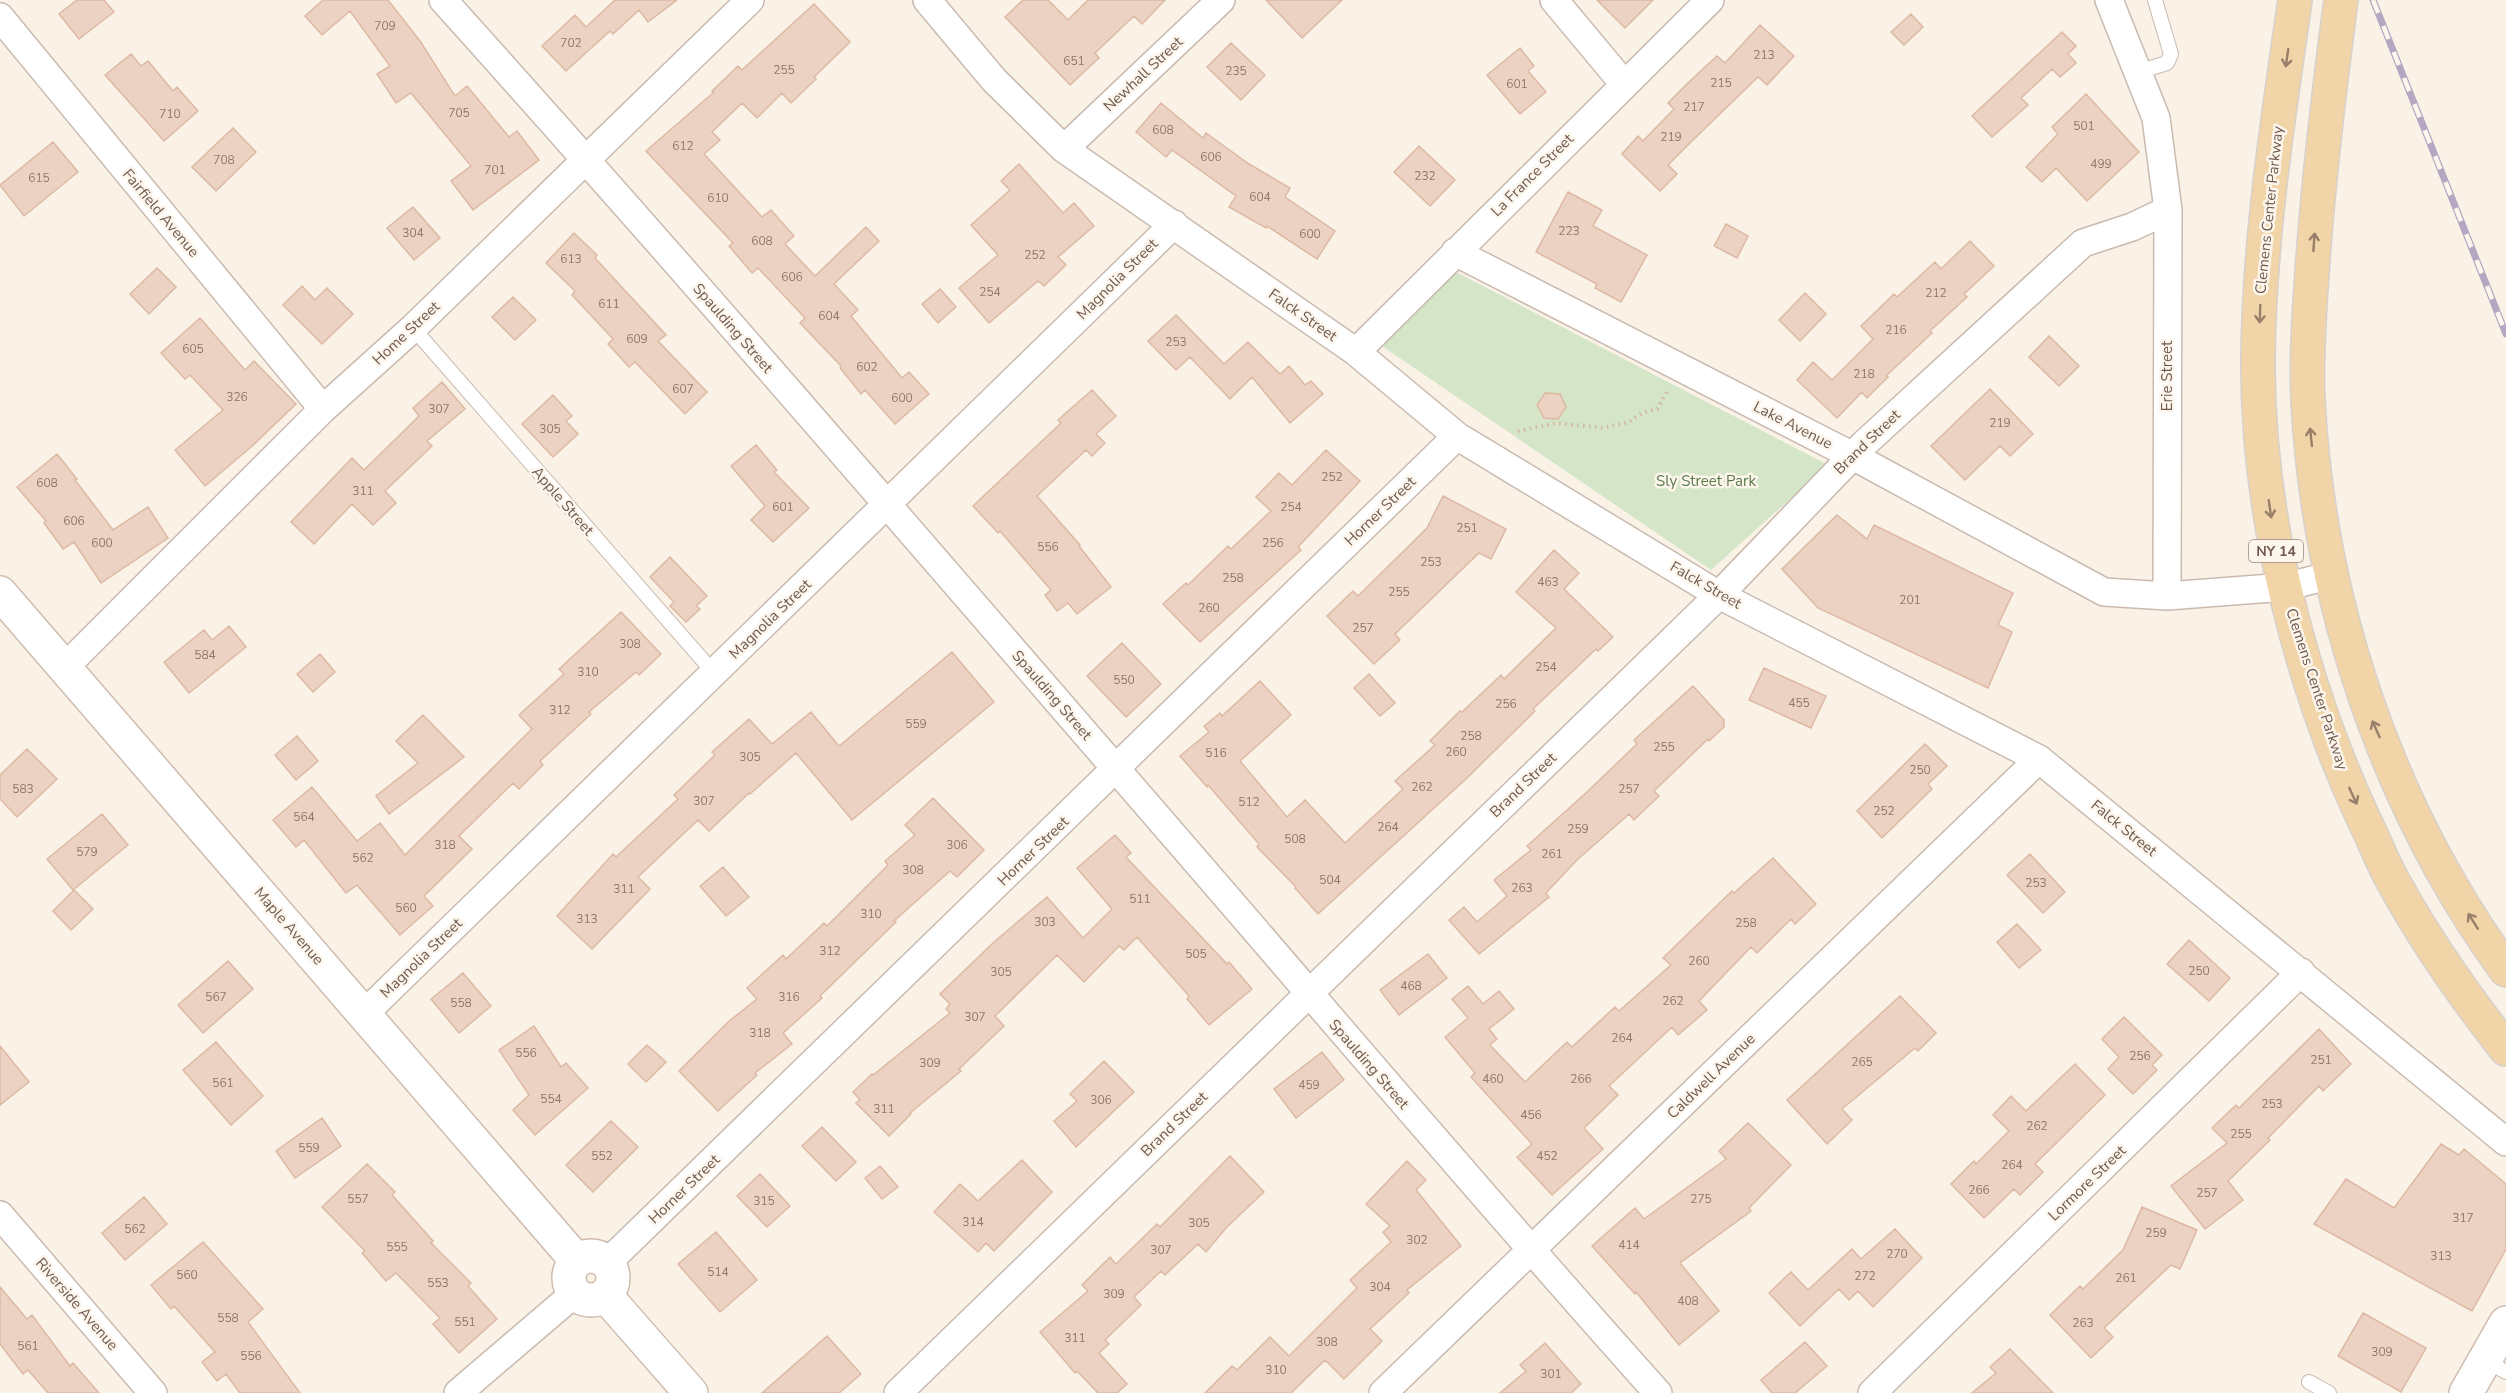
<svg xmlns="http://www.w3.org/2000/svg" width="2506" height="1393" font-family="'Nunito Sans',sans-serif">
<rect width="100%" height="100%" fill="#faf2e7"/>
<path fill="#d4e6c7" d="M1456,272l372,193 -117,105 -332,-226z"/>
<path fill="#ecd2c2" stroke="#ddb9a4" stroke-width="1.5" d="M77,0h27l10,12 -35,27 -20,-25z
M323,0h65l32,41 35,55 12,-10 42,51 8,-6 22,29 -66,50 -22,-29 20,-15 -60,-73 -15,10 -19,-29 13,-8 -40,-55 -28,24 -17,-19z
M615,0h62l-29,22 -9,-12 -26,24 -3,-3 -44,40 -24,-25 33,-31 11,12z
M1023,0h25l20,20 20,-20h77l-23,24 -8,-8 -39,37 4,5 -29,27 -65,-68z
M1266,0h76l-40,38z
M1597,0h56l-28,28z
M814,4l36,38 -36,35 2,2 -25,24 -9,-10 -25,25 -15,-15 -30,29 8,8 -16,14 58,63 9,-7 23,26 -9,8 30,32 51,-49 13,14 -45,43 24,26 -7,6 51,62 7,-6 20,22 -34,30 -30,-34 -4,4 -21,-26 1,-2 -41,-43 5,-5 -47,-50 -6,5 -23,-27 4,-3 -87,-92 68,-59 -2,-1 26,-25 4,4z
M1911,14l12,13 -19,18 -13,-13z
M1760,25l34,31 -27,29 -9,-8 -64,62 -26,26 9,9 -17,17 -38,-37 16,-18 5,5 31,-32 -6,-6 22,-22 27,-25 8,7z
M2062,32l14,14 -8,8 8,9 -16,14 -8,-8 -31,29 7,7 -36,32 -20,-21z
M1231,43l34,32 -24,25 -34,-33z
M1520,48l14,18 -6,5 18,21 -26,22 -33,-39z
M131,54l10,12 7,-5 25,30 4,-4 21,24 -34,30 -59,-66z
M2086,94l53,58 -52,49 -31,-33 -14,14 -16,-15 32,-33 -6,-7z
M1161,103l42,35 3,-5 43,31 41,24 -5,9 50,34 -18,28 -50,-33 -1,2 -37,-21 7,-11 -64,-46 -6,7 -30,-25z
M233,128l23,24 -40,39 -24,-24z
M53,142l25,30 -54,44 -24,-31z
M1419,146l36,34 -25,26 -36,-34z
M1019,164l44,49 11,-10 20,23 -36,31 8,8 -22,21 -6,-5 -49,42 -30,-35 39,-33 -27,-30 39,-35 -9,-9z
M1568,192l34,18 -9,16 54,29 -26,47 -26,-14 2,-4 -61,-32z
M413,207l27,31 -26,22 -27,-32z
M1726,224l22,12 -11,22 -23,-12z
M574,233l23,22 -2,3 71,77 -8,6 49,51 -22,22 -50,-52 -6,5 -21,-23 5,-5 -41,-44 3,-4 -29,-28z
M1970,241l24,25 -30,28 3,3 -37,34 2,2 -46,43 2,1 -21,21 -5,-6 -25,26 -40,-38 16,-18 19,18 41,-41 -12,-13 33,-32 3,3 38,-35 6,7z
M157,268l19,19 -27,27 -19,-20z
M302,286l13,14 12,-12 26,26 -31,30 -39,-39z
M940,289l16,18 -18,16 -16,-19z
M1805,293l21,21 -26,27 -21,-21z
M513,297l23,23 -21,20 -23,-23z
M1176,315l48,49 24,-22 32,32 9,-8 16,19 6,-4 12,13 -33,29 -38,-46 -22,22 -40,-42 -14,13 -28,-29z
M200,318l45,52 9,-9 42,43 -45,43 -46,39 -30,-36 48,-40 -33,-35 -5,4 -24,-26z
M2049,336l30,30 -20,20 -30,-29z
M442,382l23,27 -38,32 5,5 -47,45 11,12 -23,22 -21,-21 -38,40 -23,-22 61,-64 12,12 55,-54 -6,-8z
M1990,389l43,45 -23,22 -10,-10 -35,34 -34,-34z
M1092,390l24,26 -20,18 9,9 -13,13 -6,-6 -49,46 43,49 -1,1 32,41 -34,27 -9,-11 -11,8 -12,-16 6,-5 -51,-59 -2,2 -25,-27 88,-83 -3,-3z
M1545,393l15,1 6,13 -8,12 -14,-1 -7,-13z
M553,395l19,21 -6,5 12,13 -25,23 -31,-33z
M756,445l21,25 -3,2 35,36 -36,34 -22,-22 14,-14 -34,-40z
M1326,450l34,31 -62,66 3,3 -101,92 -37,-38 23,-21 2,2 40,-39 3,3 40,-38 -15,-14 23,-24 13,12z
M57,454l20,25 -2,1 38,50 35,-23 20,31 -67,45 -27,-41 -11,7 -19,-26 2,-2 -29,-34z
M1443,496l63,33 -15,30 -12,-6 -84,81 5,6 -26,24 -47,-48 26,-25 5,5 69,-68z
M1837,515l30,24 7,-14 139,68 -15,32 14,7 -24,56 -170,-80 -36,-39z
M1554,550l25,23 -15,16 49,48 -15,14 -2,-2 -63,60 2,2 -68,67 -149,136 -23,-26 1,-1 -39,-40 2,-3 -51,-59 -1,2 -27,-31 29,-24 -5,-6 16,-13 2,3 38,-35 31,34 -51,46 47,56 18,-17 40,43 58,-54 -8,-8 40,-36 -5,-4 30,-30 2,1 39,-37 3,4 52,-51 -40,-36z
M670,557l37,39 -11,10 4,3 -14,13 -16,-16 4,-4 -24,-25z
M621,612l40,42 -22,21 -3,-3 -47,40 2,2 -51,47 3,4 -24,24 -6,-6 -54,53 13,13 -48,47 9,10 -33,29 -43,-50 -11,8 -42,-53 -8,7 -23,-27 39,-33 45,54 23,-18 25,32 127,-126 -13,-14 45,-41 -5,-5z
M229,626l17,21 -57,46 -25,-31 40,-32 8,10z
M1122,643l39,41 -35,33 -39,-41z
M952,652l42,50 -142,118 -56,-67 -46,41 -1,-1 -40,38 -11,-11 -60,57 12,12 -58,60 -35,-33 56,-62 3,3 62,-58 -4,-4 41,-40 -3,-3 37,-33 23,25 39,-32 28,34z
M320,654l15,18 -22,20 -16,-18z
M1764,668l62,28 -15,32 -62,-28z
M1369,674l26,29 -15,13 -26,-28z
M1693,686l31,34v7l-15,14 -1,-2 -54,52 5,5 -25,24 -5,-6 -52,46 -31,33 3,4 -70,57 -30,-34 15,-13 13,15 30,-26 -13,-16 37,-30 -4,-4 60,-54 50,-48 -3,-4z
M423,715l41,42 -75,57 -13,-18 42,-33 -22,-22z
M297,736l21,25 -22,19 -21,-25z
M1925,744l22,22 -19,18 4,5 -50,49 -25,-27z
M27,749l30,30 -40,38 -17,-18v-24z
M933,798l51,52 -27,27 -7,-6 -56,50 2,1 -76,74 2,2 -39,35 9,11 -37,29 2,2 -39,36 -39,-40 49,-49 29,-23 -10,-11 36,-33 3,4 38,-36 3,3 61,-61 -3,-4 30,-26 -10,-10z
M102,814l26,31 -55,45 -26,-31z
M1115,835l16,18 -5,4 101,107 2,-2 23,27 -43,36 -22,-26 2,-3 -52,-59 -13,13 -5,-4 -35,36 -27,-27 -62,61 9,10 -45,43 2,2 -51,42 1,1 -22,22 -33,-33 4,-3 -7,-8 19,-18 1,1 77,-62 -4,-4 4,-5 -10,-10 54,-52 53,-45 36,41 29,-29 -35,-41z
M2030,854l35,38 -22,21 -36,-38z
M1773,858l43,46 -21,20 -4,-5 -34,34 -6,-6 -52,54 8,9 -29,25 -6,-8 -63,59 9,9 -34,33 19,21 -51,46 -35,-38 15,-13 -61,-67 4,-4 -30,-36 23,-19 -16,-19 16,-13 15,18 16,-13 15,18 -25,20 8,10 -7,6 35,37 42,-40 5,5 43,-40 4,4 52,-46 -8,-7 69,-67 2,2z
M723,867l26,30 -23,19 -26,-30z
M74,890l19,19 -22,21 -18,-19z
M2017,924l24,26 -22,18 -22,-26z
M2189,940l41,38 -21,23 -42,-37z
M1428,954l19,24 -48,37 -19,-25z
M228,961l25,28 -50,44 -25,-28z
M463,973l28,33 -32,27 -28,-34z
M1900,996l36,37 -18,18 -3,-3 -73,61 10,11 -25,24 -40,-44z
M2124,1017l38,38 -10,10 5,5 -24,24 -25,-25 11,-12 -17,-18z
M534,1026l27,41 5,-4 22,25 -53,47 -22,-25 16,-15 -30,-45z
M2319,1029l32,35 -28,27 -4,-5 -51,52 2,2 -42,41 15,19 -38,29 -34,-43 56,-43 -15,-15 24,-23 3,3z
M216,1042l47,54 -32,29 -48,-55z
M647,1045l19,17 -20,20 -18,-18z
M0,1046l29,36 -29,23z
M1322,1052l22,28 -48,38 -22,-29z
M1104,1061l30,31 -58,55 -22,-26 23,-20 -7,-7z
M2075,1064l30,31 -70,69 8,8 -23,23 -6,-6 -30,29 -33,-34 23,-23 2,3 33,-33 -16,-16 18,-19 15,15z
M322,1118l19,28 -46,32 -19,-27z
M611,1121l27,26 -45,45 -27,-27z
M1748,1123l43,42 -42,43 2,3 -71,52 39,48 -40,34 -43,-53 -1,2 -43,-48 43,-38 9,11 82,-60 -7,-8z
M822,1127l34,35 -20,19 -34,-35z
M2441,1144l18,11 5,-6 42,35v65l-34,62 -158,-87 32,-45 48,29z
M1230,1156l34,36 -37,35 -21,25 -8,-8 -33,31 -4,-4 -27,26 7,8 -36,35 4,4 -10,9 28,31 -10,9h-19l-21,-22 -2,2 -35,-41 48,-41 -6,-6 28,-28 6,7 41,-40 3,3z
M1022,1160l30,32 -58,59 -8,-8 -8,9 -44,-40 26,-28 18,17z
M1407,1161l19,19 -10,10 45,56 -54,44 2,3 -39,36 12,12 -38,38 -19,-19 -34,33h-86l27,-27 5,4 33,-33 19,19 68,-68 -7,-8 41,-38 -8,-10 7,-6 -24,-22z
M367,1164l28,28 -3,3 41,46 -2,2 40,40 -3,3 29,33 -38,34 -26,-29 7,-6 -44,-45 -10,8 -24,-28 3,-2 -43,-44z
M880,1166l18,21 -16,12 -17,-21z
M760,1174l30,32 -23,21 -30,-31z
M144,1197l23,27 -42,36 -23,-27z
M2142,1207l55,23 -17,39 -9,-4 -67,63 9,9 -22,21 -41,-43 30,-29 3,3 40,-39z
M1895,1229l27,29 -49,49 -15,-16 -9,9 -10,-11 -39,37 -31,-33 22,-21 17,18 44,-41 9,10z
M716,1232l41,48 -37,32 -42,-48z
M203,1242l60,67 -15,13 52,71h-60l-14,-19 -9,7 -15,-19 13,-10 -41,-46 -3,3 -20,-24z
M0,1287l27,32 5,-4 38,51 3,-3 26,30h-51l-20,-23 -5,4 -23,-30z
M2363,1313l63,35 -25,44 -63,-36z
M827,1336l34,38 -22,19h-77z
M1805,1342l22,24 -32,27h-23l-11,-13z
M1545,1343l36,41 -10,9h-71l26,-22 -6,-6z
M2010,1349l43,44h-81l24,-20 -6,-6z"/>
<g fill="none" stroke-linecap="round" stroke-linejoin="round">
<defs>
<path id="lane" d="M2138,72l29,-9 4,-9 -16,-54
M413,328l301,345
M2485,1360l21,12
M2309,1382l20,11"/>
<path id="street" d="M443,0c228,253 450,511 673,769 181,208 358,419 542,624
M927,0l67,80 70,69 292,203 101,84 262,159 320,164 467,383
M1554,0l70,84
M2109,0l47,118 12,92 -1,386 118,-9 47,-12
M0,17l323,392
M1064,149l157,-149
M1455,252l396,203 253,137 63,4
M1356,352l354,-352
M64,668l259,-259 90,-81 337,-328
M365,1013l809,-789
M0,1215l153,178
M607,1263l850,-827
M458,1393l117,-100
M898,1393l821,-798 145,-151 219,-201 49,-16 36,-17
M1383,1393l656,-634
M1872,1393l429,-421"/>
<path id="secondary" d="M0,593l577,668
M569 1278a22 22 0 1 1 44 0a22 22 0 1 1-44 0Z
M605,1295l86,98
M2466,1393l40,-70"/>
<path id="primary" d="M2295,0c-17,120 -36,238 -37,360 -1,154 42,323 107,462 10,20 18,42 29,61 32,58 71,114 112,166
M2341,0c-12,91 -23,182 -29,273 -3,42 -6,86 -4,128 11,202 78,404 198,569"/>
</defs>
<use href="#lane" stroke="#cabaaf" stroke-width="16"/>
<use href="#street" stroke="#cabaaf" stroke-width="30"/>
<use href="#secondary" stroke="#cfbcaf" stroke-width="36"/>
<use href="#primary" stroke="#d7d1ce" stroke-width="36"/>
<path stroke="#d1b5a5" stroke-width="4" stroke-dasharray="1.5 4.5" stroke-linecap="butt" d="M1518,431l39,-8 47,5 25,-6 13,-9 15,-4 11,-19"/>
<use href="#lane" stroke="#fff" stroke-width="14"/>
<use href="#street" stroke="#fff" stroke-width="27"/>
<use href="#secondary" stroke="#fff" stroke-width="33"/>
<use href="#primary" stroke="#f1d4a7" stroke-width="33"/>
<defs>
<path id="rail" d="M2373,0l133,334"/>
</defs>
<use href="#rail" stroke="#b5a7c2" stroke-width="7"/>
<use href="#rail" stroke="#fdf6ed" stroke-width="4.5" stroke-dasharray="14" stroke-linecap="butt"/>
</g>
<defs><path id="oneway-shaft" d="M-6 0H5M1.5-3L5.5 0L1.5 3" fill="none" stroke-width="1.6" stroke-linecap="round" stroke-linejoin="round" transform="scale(1.5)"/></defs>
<g stroke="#977f69">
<use href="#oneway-shaft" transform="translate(2287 58) rotate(98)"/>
<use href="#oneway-shaft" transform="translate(2314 242) rotate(-86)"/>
<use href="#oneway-shaft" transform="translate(2260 314) rotate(92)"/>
<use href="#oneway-shaft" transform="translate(2311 437) rotate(-96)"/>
<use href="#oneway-shaft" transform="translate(2270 509) rotate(82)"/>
<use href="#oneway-shaft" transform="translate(2376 729) rotate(-114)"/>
<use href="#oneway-shaft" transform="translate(2353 796) rotate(65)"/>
<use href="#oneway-shaft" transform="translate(2473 921) rotate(-122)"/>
</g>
<g text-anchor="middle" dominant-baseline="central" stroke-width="5" stroke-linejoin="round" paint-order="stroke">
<g font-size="12" fill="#8f786c">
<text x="385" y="26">709</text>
<text x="571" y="43">702</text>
<text x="1764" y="55">213</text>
<text x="1074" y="61">651</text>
<text x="784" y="70">255</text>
<text x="1236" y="71">235</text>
<text x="1721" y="83">215</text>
<text x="1517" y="84">601</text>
<text x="1694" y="107">217</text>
<text x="459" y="113">705</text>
<text x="170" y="114">710</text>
<text x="2084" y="126">501</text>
<text x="1163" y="130">608</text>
<text x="1671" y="137">219</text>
<text x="683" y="146">612</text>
<text x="1211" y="157">606</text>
<text x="224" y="160">708</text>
<text x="2101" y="164">499</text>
<text x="495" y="170">701</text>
<text x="1425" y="176">232</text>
<text x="39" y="178">615</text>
<text x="1260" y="197">604</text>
<text x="718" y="198">610</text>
<text x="1569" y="231">223</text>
<text x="413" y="233">304</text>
<text x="1310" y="234">600</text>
<text x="762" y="241">608</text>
<text x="1035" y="255">252</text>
<text x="571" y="259">613</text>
<text x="792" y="277">606</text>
<text x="990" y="292">254</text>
<text x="1936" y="293">212</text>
<text x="609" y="304">611</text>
<text x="829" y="316">604</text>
<text x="1896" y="330">216</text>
<text x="637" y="339">609</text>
<text x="1176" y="342">253</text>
<text x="193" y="349">605</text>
<text x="867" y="367">602</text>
<text x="1864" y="374">218</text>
<text x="683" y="389">607</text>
<text x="237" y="397">326</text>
<text x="902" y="398">600</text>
<text x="439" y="409">307</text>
<text x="2000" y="423">219</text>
<text x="550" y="429">305</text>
<text x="1332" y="477">252</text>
<text x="47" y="483">608</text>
<text x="363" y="491">311</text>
<text x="783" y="507">601</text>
<text x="1291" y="507">254</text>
<text x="74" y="521">606</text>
<text x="1467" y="528">251</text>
<text x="102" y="543">600</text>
<text x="1273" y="543">256</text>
<text x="1048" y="547">556</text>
<text x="1431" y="562">253</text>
<text x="1233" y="578">258</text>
<text x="1548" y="582">463</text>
<text x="1399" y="592">255</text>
<text x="1910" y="600">201</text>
<text x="1209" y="608">260</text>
<text x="1363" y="628">257</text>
<text x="630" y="644">308</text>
<text x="205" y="655">584</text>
<text x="1546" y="667">254</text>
<text x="588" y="672">310</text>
<text x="1124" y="680">550</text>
<text x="1799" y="703">455</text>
<text x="1506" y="704">256</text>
<text x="560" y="710">312</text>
<text x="916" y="724">559</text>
<text x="1471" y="736">258</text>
<text x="1664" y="747">255</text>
<text x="1456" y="752">260</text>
<text x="1216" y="753">516</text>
<text x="750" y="757">305</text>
<text x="1920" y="770">250</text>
<text x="1422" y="787">262</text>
<text x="23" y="789">583</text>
<text x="1629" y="789">257</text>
<text x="704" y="801">307</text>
<text x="1249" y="802">512</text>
<text x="1884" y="811">252</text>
<text x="304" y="817">564</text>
<text x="1388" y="827">264</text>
<text x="1578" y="829">259</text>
<text x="1295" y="839">508</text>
<text x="445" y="845">318</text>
<text x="957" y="845">306</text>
<text x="87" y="852">579</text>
<text x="1552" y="854">261</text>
<text x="363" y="858">562</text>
<text x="913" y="870">308</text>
<text x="1330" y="880">504</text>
<text x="2036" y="883">253</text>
<text x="1522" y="888">263</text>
<text x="624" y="889">311</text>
<text x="1140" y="899">511</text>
<text x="406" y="908">560</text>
<text x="871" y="914">310</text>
<text x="587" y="919">313</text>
<text x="1045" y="922">303</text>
<text x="1746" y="923">258</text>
<text x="830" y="951">312</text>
<text x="1196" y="954">505</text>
<text x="1699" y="961">260</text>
<text x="2199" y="971">250</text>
<text x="1001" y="972">305</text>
<text x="1411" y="986">468</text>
<text x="216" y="997">567</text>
<text x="789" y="997">316</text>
<text x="1673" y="1001">262</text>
<text x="461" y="1003">558</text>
<text x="975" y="1017">307</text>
<text x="760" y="1033">318</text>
<text x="1622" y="1038">264</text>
<text x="526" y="1053">556</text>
<text x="2140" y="1056">256</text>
<text x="2321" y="1060">251</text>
<text x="1862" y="1062">265</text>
<text x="930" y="1063">309</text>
<text x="1493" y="1079">460</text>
<text x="1581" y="1079">266</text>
<text x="223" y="1083">561</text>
<text x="1309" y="1085">459</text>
<text x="551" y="1099">554</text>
<text x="1101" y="1100">306</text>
<text x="2272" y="1104">253</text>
<text x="884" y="1109">311</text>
<text x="1531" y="1115">456</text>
<text x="2037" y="1126">262</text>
<text x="2241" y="1134">255</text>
<text x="309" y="1148">559</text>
<text x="602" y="1156">552</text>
<text x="1547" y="1156">452</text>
<text x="2012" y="1165">264</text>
<text x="1979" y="1190">266</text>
<text x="2207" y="1193">257</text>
<text x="358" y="1199">557</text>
<text x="1701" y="1199">275</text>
<text x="764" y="1201">315</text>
<text x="2463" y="1218">317</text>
<text x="973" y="1222">314</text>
<text x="1199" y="1223">305</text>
<text x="135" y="1229">562</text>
<text x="2156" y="1233">259</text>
<text x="1417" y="1240">302</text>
<text x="1629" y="1245">414</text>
<text x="397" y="1247">555</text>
<text x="1161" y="1250">307</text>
<text x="1897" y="1254">270</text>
<text x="2441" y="1256">313</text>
<text x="718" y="1272">514</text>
<text x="187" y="1275">560</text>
<text x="1865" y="1276">272</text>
<text x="2126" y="1278">261</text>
<text x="438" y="1283">553</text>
<text x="1380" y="1287">304</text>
<text x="1114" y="1294">309</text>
<text x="1688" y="1301">408</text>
<text x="228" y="1318">558</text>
<text x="465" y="1322">551</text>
<text x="2083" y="1323">263</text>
<text x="1075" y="1338">311</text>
<text x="1327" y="1342">308</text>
<text x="28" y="1346">561</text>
<text x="2382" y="1352">309</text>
<text x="251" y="1356">556</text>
<text x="1276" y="1370">310</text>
<text x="1551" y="1374">301</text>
</g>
<rect fill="#fdf6ed" stroke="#9a897e" stroke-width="1.5" x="2249" y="540" width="54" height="22" rx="4.5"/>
<g font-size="14" font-weight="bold" fill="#705a4f">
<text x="2276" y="551">NY 14</text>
</g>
<g font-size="15" fill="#705a4f" stroke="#fdf6ed">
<text transform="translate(1143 74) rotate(-43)">Newhall Street</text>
<text transform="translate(1532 175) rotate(-45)">La France Street</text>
<text transform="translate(2269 210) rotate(-84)">Clemens Center Parkway</text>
<text transform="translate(161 213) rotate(50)">Fairfield Avenue</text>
<text transform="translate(1117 279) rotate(-45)">Magnolia Street</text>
<text transform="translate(1303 315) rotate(35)">Falck Street</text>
<text transform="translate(733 328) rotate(49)">Spaulding Street</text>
<text transform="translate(406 333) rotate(-43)">Home Street</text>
<text transform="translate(2167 376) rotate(-90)">Erie Street</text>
<text transform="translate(1793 425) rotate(27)">Lake Avenue</text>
<text transform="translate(1867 442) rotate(-44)">Brand Street</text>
<text transform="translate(563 501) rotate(49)">Apple Street</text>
<text transform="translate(1380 511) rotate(-44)">Horner Street</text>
<text transform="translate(1706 585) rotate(30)">Falck Street</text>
<text transform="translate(770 619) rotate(-44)">Magnolia Street</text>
<text transform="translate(2317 689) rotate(72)">Clemens Center Parkway</text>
<text transform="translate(1052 695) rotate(49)">Spaulding Street</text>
<text transform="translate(1523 785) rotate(-44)">Brand Street</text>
<text transform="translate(2124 828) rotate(39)">Falck Street</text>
<text transform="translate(1033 851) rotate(-44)">Horner Street</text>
<text transform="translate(289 926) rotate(49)">Maple Avenue</text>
<text transform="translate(421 958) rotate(-44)">Magnolia Street</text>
<text transform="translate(1369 1064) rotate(49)">Spaulding Street</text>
<text transform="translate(1711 1076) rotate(-44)">Caldwell Avenue</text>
<text transform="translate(1174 1124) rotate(-44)">Brand Street</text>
<text transform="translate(2087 1183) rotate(-44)">Lormore Street</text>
<text transform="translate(684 1189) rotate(-44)">Horner Street</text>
<text transform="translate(77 1304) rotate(49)">Riverside Avenue</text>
</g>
<g font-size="15" fill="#5a7a4b" stroke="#fdf6ed">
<text x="1706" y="481">Sly Street Park</text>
</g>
</g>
</svg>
